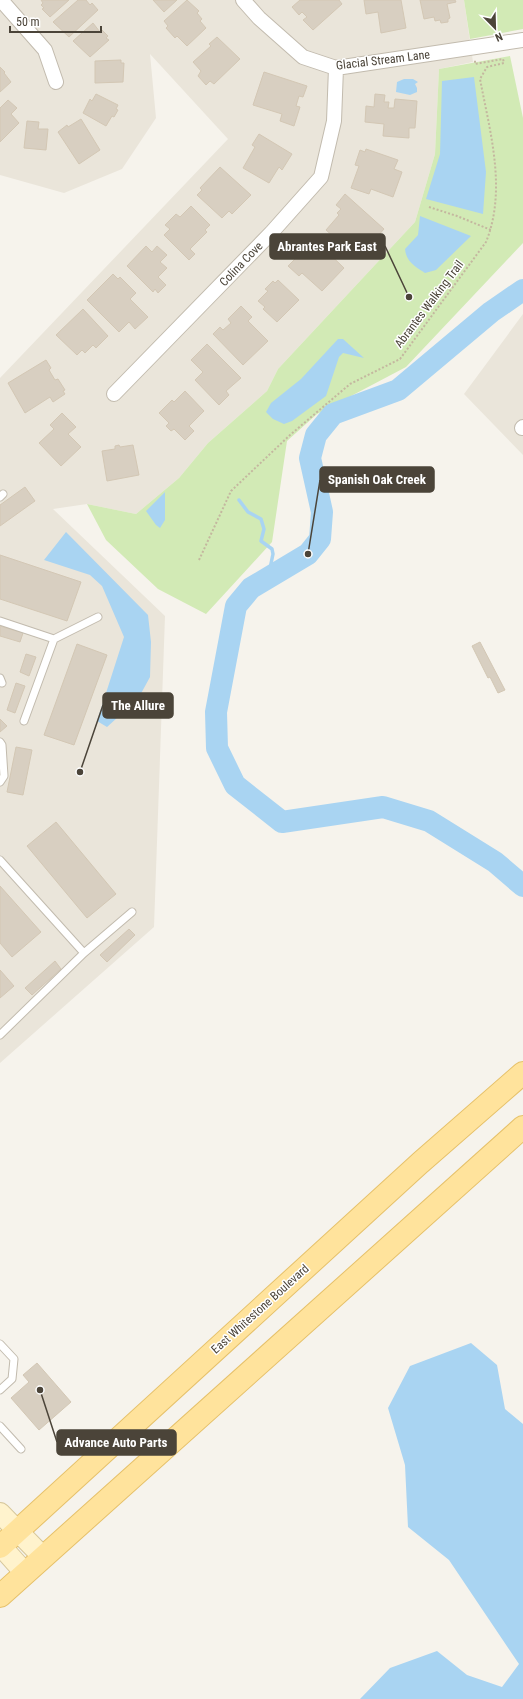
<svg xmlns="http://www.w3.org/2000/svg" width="523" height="1699" font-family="'Roboto Condensed',sans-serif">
<rect width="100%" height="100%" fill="#f6f3ec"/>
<path fill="#eae5da" d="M0,0h464l9,62 -34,7 -4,85 -20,68 -137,147 -11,22 -59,52 -29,35 -43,36 -49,-10 -34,5 112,107 -11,311 -154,136v-685l228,-239 -78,-85 6,64 -34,51 -58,24 -64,-18z
M523,314v141l-59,-61z"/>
<path fill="#d2eab5" d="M464,0h59v29l-53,10z
M510,56l13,62v125l-117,124 -89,47 -30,27 -15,101 -66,72 -48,-25 -52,-49 -19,-36 49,10 43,-36 29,-35 59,-52 11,-22 137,-147 20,-68 4,-85z"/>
<path fill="#a9d4f2" d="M474,77l12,95 -3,42 -57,-15 14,-45 2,-73z
M404,79h9l5,3 -3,2 2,4v4l-7,3 -14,-3 1,-10z
M420,216l51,20 -35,34 -11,3c-9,-6 -19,-11 -20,-24l13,-14z
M338,339h5l21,19 -21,-5 -4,4 -13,39 -34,25 -8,3 -11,-5 -7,-7 5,-9 30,-24z
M165,492v28l-5,8 -4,-3 -10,-14z
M66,532l82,83 3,27 -1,35 -12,22 -31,28 -10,-6 27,-84 -22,-51 -12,-11 -46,-15z
M471,1343l26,22 8,44 18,15v275h-163l30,-31 47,-17 30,24 35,12 17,-23 -70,-104 -41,-33 -3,-62 -17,-57 22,-42z"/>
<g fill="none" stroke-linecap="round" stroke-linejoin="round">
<path stroke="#a9d4f2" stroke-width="3.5" d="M239,500l9,12 13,7 3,10 -3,12 11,8 1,5 -5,24"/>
<path stroke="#a9d4f2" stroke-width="22" d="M523,290l-32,22 -93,78 -65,24 -17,21 -6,23 12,54 -2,27 -12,15 -57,34 -15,18 -20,106 1,36 18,37 47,37 101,-15 46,14 66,41 28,24"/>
</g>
<path fill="#d8cfc1" stroke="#d3c7b4" d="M41,0h28l-19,17 -8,-8 2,-1 -3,-3 2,-2z
M78,0h8l4,5 2,-2 6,7 -29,27 -16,-15z
M153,0h24l-13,12z
M187,0l12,11 -2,2 5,6 -2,2 6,7 -19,18 -10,-10 -2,2 -9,-10 2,-2 -4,-5z
M300,0h39l3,4 -29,26 -10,-10 4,-3 -5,-5 -3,3 -7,-8z
M364,0h37l5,28 -25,5 -3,-21 -12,2z
M420,0h35l1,2 -9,2 3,14 -2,1v3l-7,1 -1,-3 -5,1 -1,-4 -10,2z
M93,23l7,9 2,-2 6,6 -2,2 3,2 -19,17 -17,-16z
M217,37l23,22 -26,25 -4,-3 -4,4 -8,-9 3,-5 -8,-9 18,-16 -2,-2z
M121,60v3h3l-1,19 -28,1v-22z
M0,67l5,5 -1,1 7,9 -11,10z
M264,72l43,14 -4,11 -4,-1 -3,10 4,1 -6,19 -14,-5 2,-7 -29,-9z
M96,94l22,11 -2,4 2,1 -4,7 -2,-1 -6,10 -23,-13 7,-14 2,2z
M375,94l10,1 -1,7h5l-1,6h6l1,-9 22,2 -2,27h-6v10l-26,-2 1,-12 -19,-2 1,-16 8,1z
M8,100l9,8 -6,6 8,9 -19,19v-34z
M81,119l19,31 -21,14 -21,-32 9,-7 1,2z
M27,121l12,1 -1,7h10l-2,21 -22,-2z
M259,134l33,20 -10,16 -3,-3 -10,16 -26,-15 12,-21 -3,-2z
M366,149l32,11 -4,9 8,3 -9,25 -22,-8 -2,5 -18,-6 8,-22 -4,-1 5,-15 5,2z
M220,167l31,28 -19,19 -3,-3 -7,7 -25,-23 5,-5 -2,-2z
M345,194l39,35 -22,25 -22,-19 -4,4 -10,-9 13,-15 -2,-2 4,-4 -5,-4z
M191,206l19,19 -5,5 2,2 -17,17 5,5 -6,6 -25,-25 6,-6 -5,-4 11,-11 4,3z
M313,238l31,30 -22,23 -20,-18 -3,3 -11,-10 14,-14 -3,-3 5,-6 4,1z
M146,246l6,6 5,-6 10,9 -7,7 7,6 -9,9 8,8 -8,8 -3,-4 -2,3 -26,-26z
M113,274l5,5 2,-2 16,16 -6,6 18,18 -13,12 -6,-7 -10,10 -32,-32z
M278,280l21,20 -22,22 -14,-13 2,-2 -7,-6 10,-10 -3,-2 8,-8 2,2z
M241,306l11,11 -4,4 20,20 -25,24 -30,-31 7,-7 3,3 8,-7 -3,-4z
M83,309l25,27 -12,12 -3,-3 -8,8 -3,-3 -5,5 -21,-20z
M207,344l34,34 -15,13 3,4 -10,10 -24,-25 8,-8 -12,-12z
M46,360l5,8 -2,2 6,10 3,-1 7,11 -2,1 2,3 -12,8 -3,-5 -25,16 -17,-30z
M185,391l19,20 -15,15 5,5 -9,9 -11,-11 -3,2 -5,-5 3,-3 -10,-10 13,-13 2,2z
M62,413l14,14 -8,7 13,13 -20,19 -22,-23 15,-14 -4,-4z
M119,445l1,2 13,-2 6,30 -32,6 -5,-30 13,-2v-3z
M25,487l10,14 -35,25v-21z
M0,555l81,27 -14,39 -67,-22z
M0,626l23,7 -3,9 -20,-6z
M480,642l25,48 -7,3 -8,-16 -2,1 -16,-32z
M77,644l30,11 -33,90 -30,-10z
M26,654l10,3 -7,19 -9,-4z
M16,683l9,3 -10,27 -8,-3z
M0,719l7,7 -7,6z
M16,747l16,3 -9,45 -16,-3z
M56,822l60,72 -29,24 -60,-72z
M0,886l41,46 -29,25 -12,-14z
M129,929l6,6 -28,27 -7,-7z
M55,961l6,8 -29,26 -7,-7z
M0,970l14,16 -14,12z
M37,1363l34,39 -32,28 -28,-32 18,-16 -6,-7z"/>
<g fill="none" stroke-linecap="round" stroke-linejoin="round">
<defs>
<path id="lane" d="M0,497l3,-3
M0,621l54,18 -30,82
M54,639l44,-22
M0,678l2,5
M0,742l2,3 2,31 -4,6
M0,860l84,93
M0,1035l84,-82 48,-41
M0,1344l14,15 -2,20 -12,11
M0,1426l21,23"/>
<path id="street" d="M1,0l44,50 11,32
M243,0l16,18 44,39 33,11 187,-28
M114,394l158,-162 49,-55 13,-56 2,-53
M522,428l1,-1"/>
<path id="secondary" d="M0,1513l43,44
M0,1545l25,28"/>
<path id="primary" d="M0,1547l420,-384 103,-90
M0,1596l523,-469"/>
</defs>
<use href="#lane" stroke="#c2bbae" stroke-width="9"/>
<use href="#street" stroke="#c2bbae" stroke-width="16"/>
<use href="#secondary" stroke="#d6c79b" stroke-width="22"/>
<use href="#primary" stroke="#e6c16a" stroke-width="24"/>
<path stroke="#c4b79f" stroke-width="2" stroke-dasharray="2 2" stroke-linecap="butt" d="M429,207l28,9 34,14
M199,560l32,-69 59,-56 60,-51 50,-25 86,-117c21,-52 4,-110 -6,-163l7,-12 17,-4 -1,-4 -28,5v-4"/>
<use href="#lane" stroke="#fff" stroke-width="7"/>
<use href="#street" stroke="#fff" stroke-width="14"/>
<use href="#secondary" stroke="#fff3cd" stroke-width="20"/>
<use href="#primary" stroke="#ffe39c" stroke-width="22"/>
</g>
<g text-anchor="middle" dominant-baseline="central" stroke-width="3" stroke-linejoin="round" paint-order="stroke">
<g font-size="12" fill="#4b4439" stroke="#fff">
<text transform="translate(383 60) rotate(-7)">Glacial Stream Lane</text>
<text transform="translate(241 264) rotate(-46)">Colina Cove</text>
<text transform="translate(429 304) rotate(-53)">Abrantes Walking Trail</text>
<text transform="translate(260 1309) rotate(-42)">East Whitestone Boulevard</text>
</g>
</g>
<path fill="none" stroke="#4b4439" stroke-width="1.5" d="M409 297L385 246M308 554L320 480M80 772L103 705M40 1390L57 1442"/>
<g fill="#4b4439" stroke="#fff" stroke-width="1.5">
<circle cx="409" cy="297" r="4"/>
<circle cx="308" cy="554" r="4"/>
<circle cx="80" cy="772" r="4"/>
<circle cx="40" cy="1390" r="4"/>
</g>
<g fill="#4b4439" stroke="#4b4439" stroke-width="1.5">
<rect x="270" y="234" width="115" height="25" rx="4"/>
<rect x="320" y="467" width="114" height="25" rx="4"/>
<rect x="103" y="693" width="70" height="25" rx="4"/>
<rect x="57" y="1430" width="119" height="25" rx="4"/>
</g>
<g font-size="13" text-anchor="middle" font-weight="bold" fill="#fff">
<text x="327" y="251">Abrantes Park East</text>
<text x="377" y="484">Spanish Oak Creek</text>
<text x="138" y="710">The Allure</text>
<text x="116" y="1447">Advance Auto Parts</text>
</g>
<g transform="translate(495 28) rotate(157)" stroke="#ffffff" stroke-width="3" paint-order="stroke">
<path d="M0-3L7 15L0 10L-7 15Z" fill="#4b4439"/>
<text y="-6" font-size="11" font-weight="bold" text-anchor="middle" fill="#4b4439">N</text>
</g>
<path d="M10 26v6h91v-6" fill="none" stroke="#4b4439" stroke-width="2"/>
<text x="16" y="26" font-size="12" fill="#4b4439" stroke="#ffffff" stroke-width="3" paint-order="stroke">50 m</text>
</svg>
